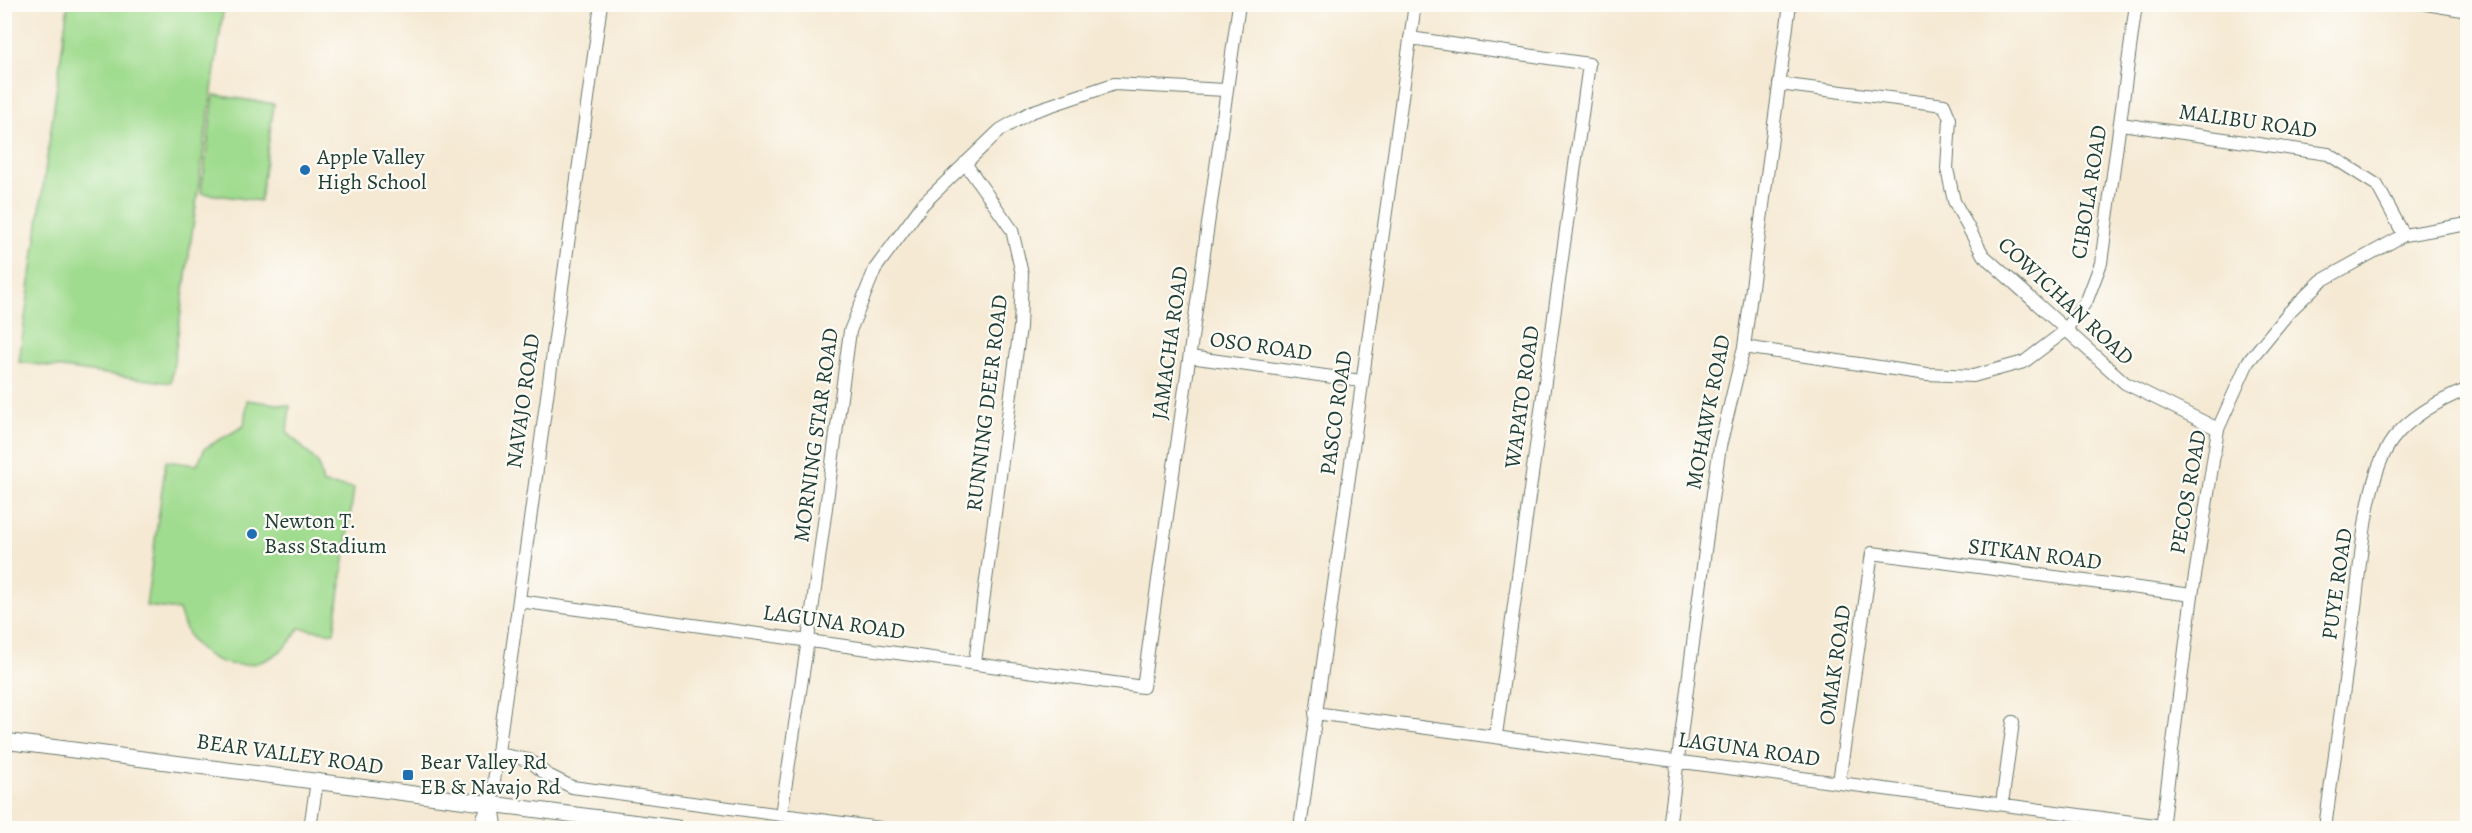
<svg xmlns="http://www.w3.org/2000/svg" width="2472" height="833" font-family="Alegreya,serif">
<rect width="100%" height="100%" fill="#fdfcf7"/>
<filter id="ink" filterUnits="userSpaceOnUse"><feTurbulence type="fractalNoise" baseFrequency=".0167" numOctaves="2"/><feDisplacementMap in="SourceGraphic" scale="12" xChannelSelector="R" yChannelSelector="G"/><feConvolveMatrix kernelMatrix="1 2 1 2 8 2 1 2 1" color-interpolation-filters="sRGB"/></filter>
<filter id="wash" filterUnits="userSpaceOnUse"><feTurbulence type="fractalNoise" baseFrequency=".008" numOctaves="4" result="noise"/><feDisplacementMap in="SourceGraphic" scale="24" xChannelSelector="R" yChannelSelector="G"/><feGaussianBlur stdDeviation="1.35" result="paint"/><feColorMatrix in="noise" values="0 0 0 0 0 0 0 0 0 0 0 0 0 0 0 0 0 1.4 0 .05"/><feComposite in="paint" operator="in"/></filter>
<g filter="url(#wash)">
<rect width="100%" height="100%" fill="#f5e9d3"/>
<path fill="#a0dc8f" stroke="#608c62" stroke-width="1.5" d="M68,5h156l-53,378 -152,-21z
M214,95l60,9 -14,97 -59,-8z
M247,400l43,6 -3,26 31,31 5,21 31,4 -20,145 -35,-5c-20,40 -73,51 -104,16 -9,-10 -12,-22 -16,-34l-33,-4 20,-145 31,4 8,-17 39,-22z"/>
</g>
<g filter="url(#ink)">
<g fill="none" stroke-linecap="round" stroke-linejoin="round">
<defs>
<path id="minor" d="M2426,4l42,7
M1410,38l179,26 -93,671
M1779,84l165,21 6,14 -3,50 7,32 29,54 142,128 93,46
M2121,124l207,30 49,31 27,50
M965,163l47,67 10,44 -2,53 -45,335
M1744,347l183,27 46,2 51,-14 41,-31 22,-31 14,-37 35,-259
M1190,357l171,24
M519,601l624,86 96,-683
M1315,713l862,115
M498,754l31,6 17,14 26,13 308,41
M1839,782l33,-229 320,42
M491,803l110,-799
M2002,804l11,-82
M781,815l27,-175 42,-309 25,-62 48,-65 77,-74 31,-18 83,-28 111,6
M310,828l7,-47
M1300,828l115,-824
M1669,828l40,-308 11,-74 24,-99 46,-343
M2162,828l30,-233 26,-166 30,-67 41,-50 32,-31 83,-46 64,-11
M2325,828c10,-73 20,-147 30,-221 6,-46 10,-131 38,-168 19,-24 47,-39 75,-50"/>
<path id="major" d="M4,741l673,87
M491,803l4,25
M481,828l10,-25"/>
</defs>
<use href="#minor" stroke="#6a796c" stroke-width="14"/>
<use href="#major" stroke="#6a796c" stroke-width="17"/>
<use href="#minor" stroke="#fff" stroke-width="12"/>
<use href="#major" stroke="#fff" stroke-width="15"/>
</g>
</g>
<g fill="#1f6fb2" stroke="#fdfcf7" stroke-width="2">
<circle cx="305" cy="170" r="6"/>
<circle cx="252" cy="534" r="6"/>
<rect x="402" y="769" width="12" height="12" rx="3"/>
</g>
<g text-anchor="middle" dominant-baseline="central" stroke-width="4.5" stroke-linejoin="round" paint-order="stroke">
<g font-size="22" fill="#1f3d34" stroke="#fdfcf7">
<text transform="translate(2248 121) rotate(8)">MALIBU ROAD</text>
<text transform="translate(2089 192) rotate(-81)">CIBOLA ROAD</text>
<text transform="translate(2066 301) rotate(43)">COWICHAN ROAD</text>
<text transform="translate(1170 343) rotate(-82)">JAMACHA ROAD</text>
<text transform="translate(1261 346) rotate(8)">OSO ROAD</text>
<text transform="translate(1522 397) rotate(-82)">WAPATO ROAD</text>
<text transform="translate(523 401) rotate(-82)">NAVAJO ROAD</text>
<text transform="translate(987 403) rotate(-83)">RUNNING DEER ROAD</text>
<text transform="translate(1708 412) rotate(-79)">MOHAWK ROAD</text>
<text transform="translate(1336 413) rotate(-82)">PASCO ROAD</text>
<text transform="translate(816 435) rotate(-82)">MORNING STAR ROAD</text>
<text transform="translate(2188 492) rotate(-80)">PECOS ROAD</text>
<text transform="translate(2035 554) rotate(7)">SITKAN ROAD</text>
<text transform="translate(2337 584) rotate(-82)">PUYE ROAD</text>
<text transform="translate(834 622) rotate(8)">LAGUNA ROAD</text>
<text transform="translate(1835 665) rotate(-82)">OMAK ROAD</text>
<text transform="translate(1749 749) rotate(8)">LAGUNA ROAD</text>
<text transform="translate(290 754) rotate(8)">BEAR VALLEY ROAD</text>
</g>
<g font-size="22" fill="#1f3d34" stroke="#fdfcf7" text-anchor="start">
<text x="317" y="157">Apple Valley<tspan x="317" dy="25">High School</tspan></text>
<text x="264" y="521">Newton T.<tspan x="264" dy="25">Bass Stadium</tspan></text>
<text x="420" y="762">Bear Valley Rd<tspan x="420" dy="25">EB &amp; Navajo Rd</tspan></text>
</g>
</g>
<rect width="2472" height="833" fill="none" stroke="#fdfcf7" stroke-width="24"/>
</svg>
